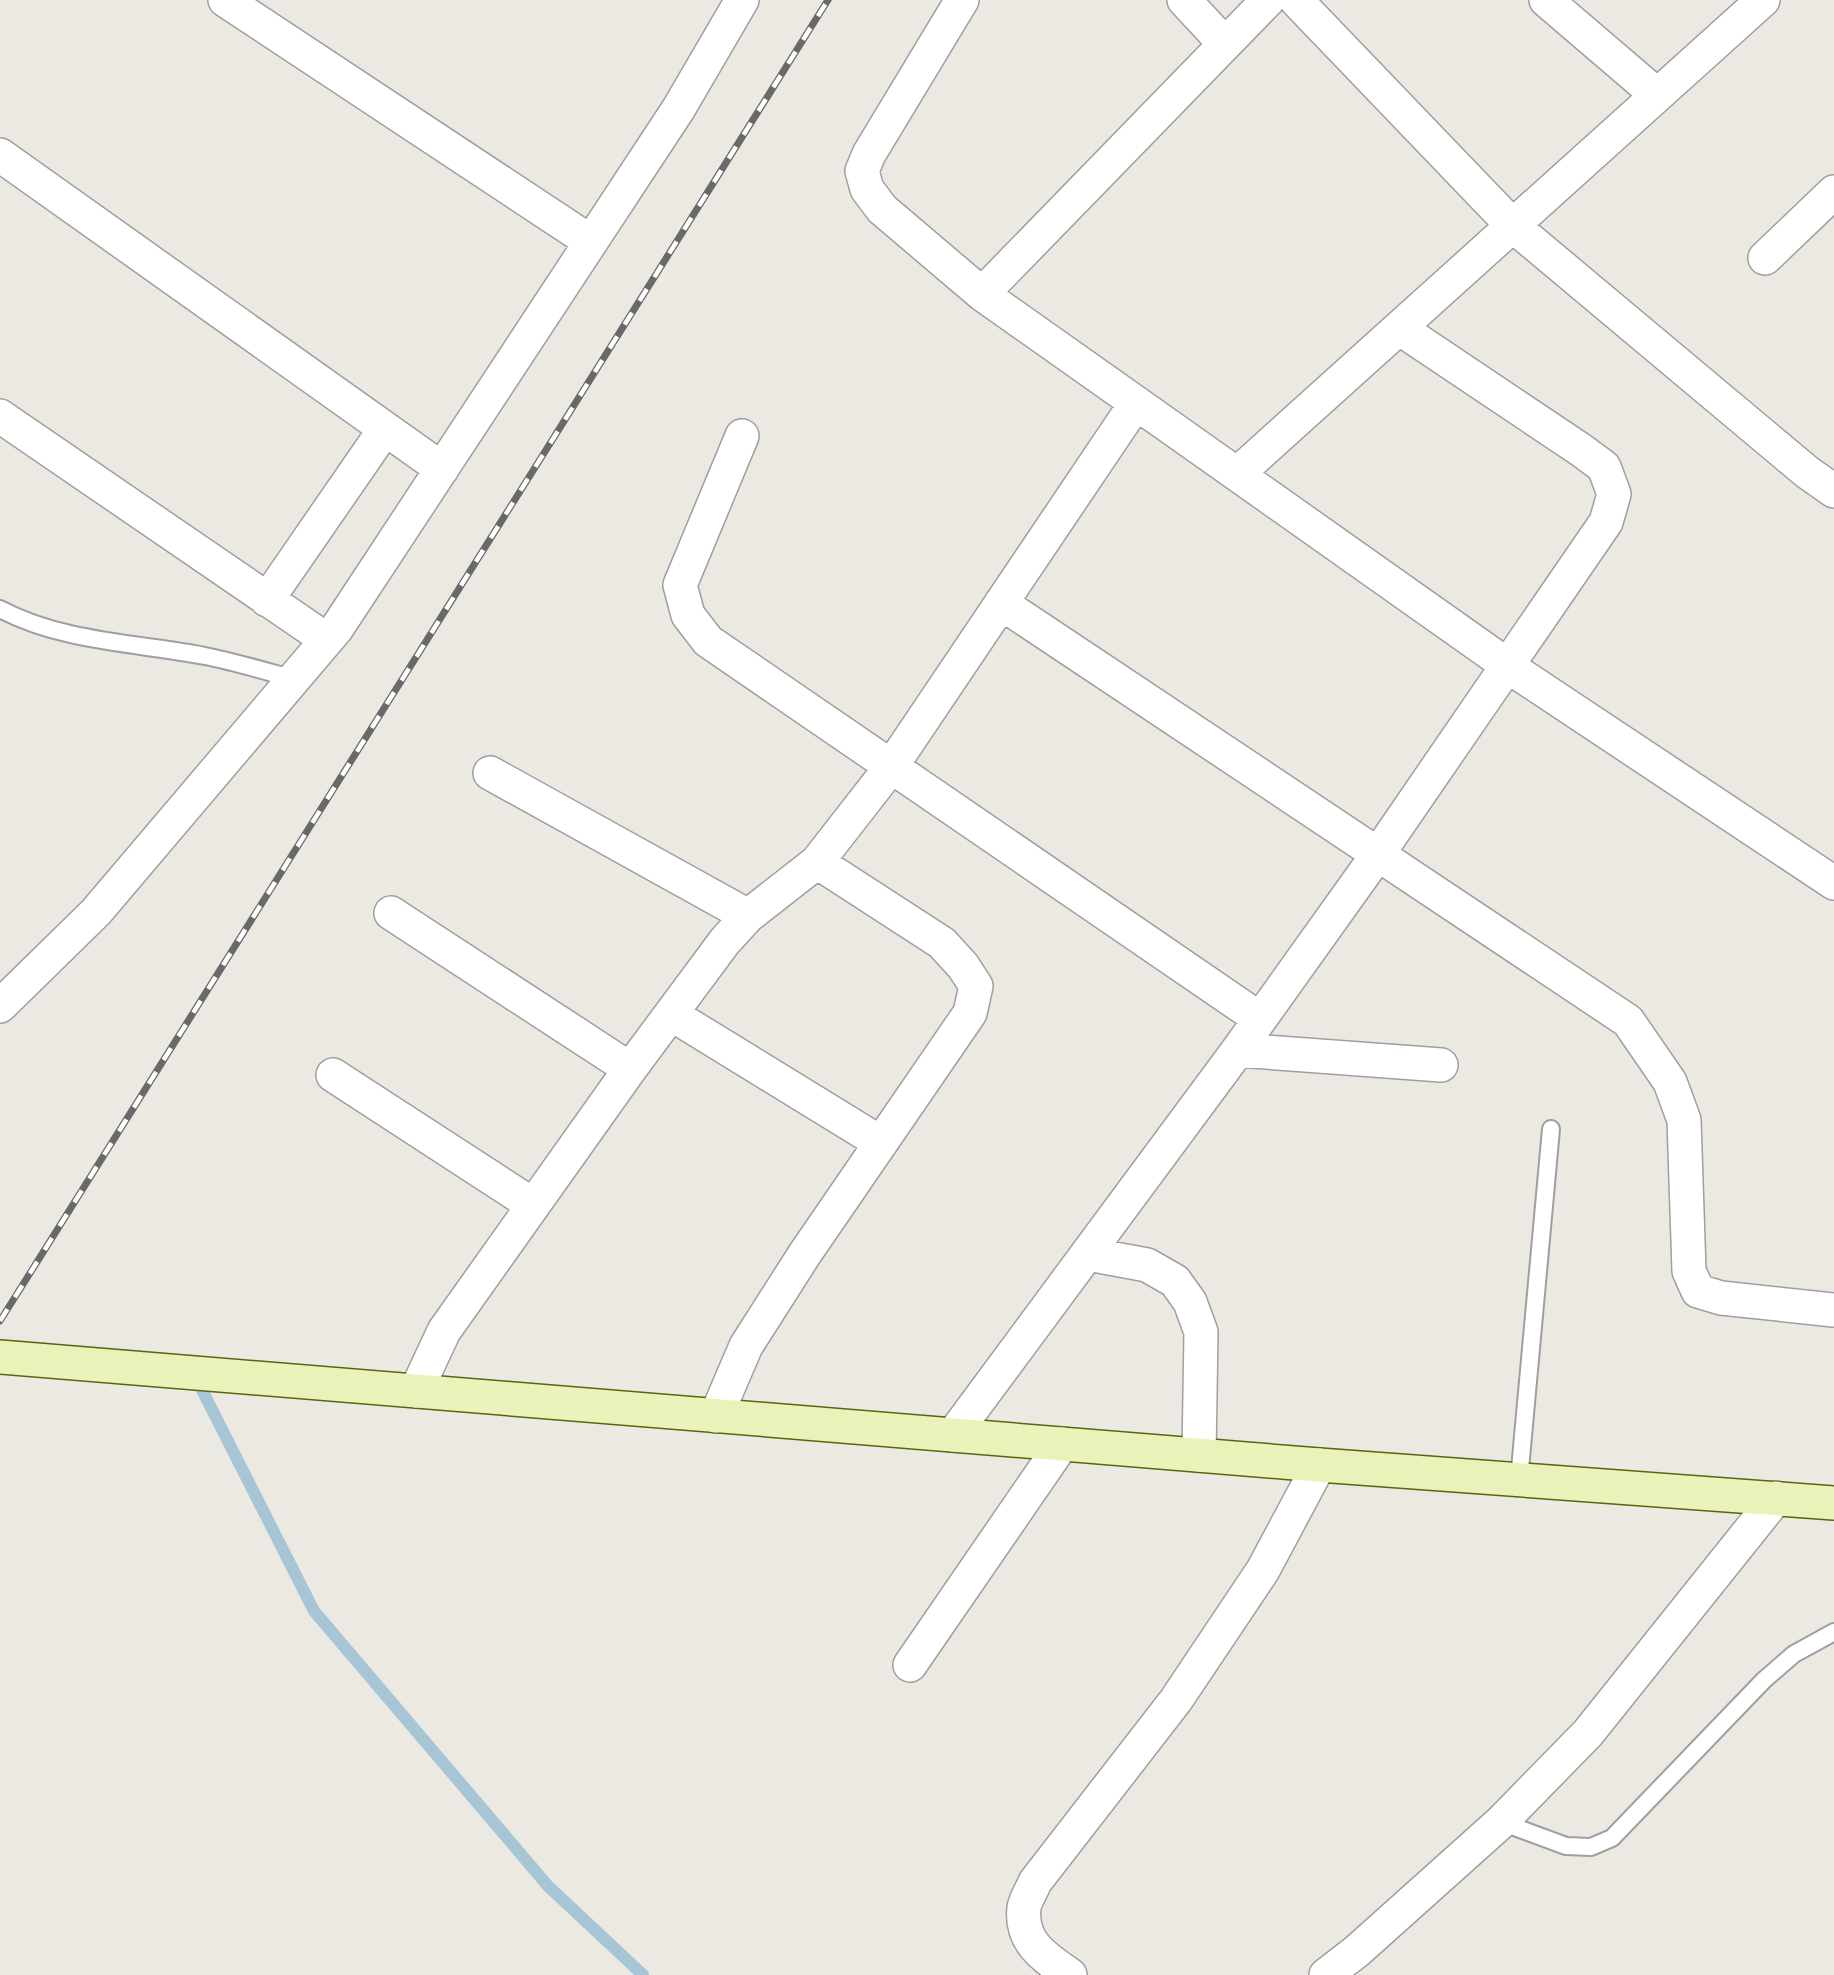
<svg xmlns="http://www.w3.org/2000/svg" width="1834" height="1975" font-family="Poppins,sans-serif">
<rect width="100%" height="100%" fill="#ece9e2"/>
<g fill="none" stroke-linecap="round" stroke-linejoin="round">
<path stroke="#a6c6d6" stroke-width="12" d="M195,1376l119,235 234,275 95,89"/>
<defs>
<path id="lane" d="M0,609c62,33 137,34 205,47 30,6 60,15 89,23
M1519,1480l32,-351
M1501,1822l65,24 25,1 21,-9 152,-158 30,-26 40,-22"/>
<path id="street" d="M225,0l366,242
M962,0l-93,154 -7,17 5,18 15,20 100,85
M1184,0l41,44
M1268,0l-286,294 542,383 310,206
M1296,0l216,225 295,247 27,19
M1546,0l111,95
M0,155l442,314
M1765,258l69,-66
M0,416l327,224
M742,436l-62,149 8,30 20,26 552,378
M1237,474l526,-474
M267,600l118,-171
M1001,603l627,418 42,61 14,38 5,151 9,20 23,7 113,12
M490,773l258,143
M391,913l239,156
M0,1006l96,-94 241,-284 342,-520 63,-108
M671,1014l210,129
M1238,1050l203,15
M333,1075l200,130
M1088,1254l59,11 28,16 15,21 11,30 -2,123
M416,1391l28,-60 186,-262 95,-128 23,-25 69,-54 74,-95 245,-364
M716,1416l30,-70 58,-91 166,-242 6,-27 -13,-20 -21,-23 -125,-81
M953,1435l285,-385 140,-196 228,-332 8,-28 -10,-27 -23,-17 -182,-122
M910,1665l152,-221
M1070,1975c-24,-17 -50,-32 -46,-67 1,-8 8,-18 11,-26l141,-182 87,-130 56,-105
M1326,1975l31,-24 144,-129 87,-89 188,-235"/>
<path id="secondary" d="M0,1357l1319,108 515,38"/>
</defs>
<use href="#lane" stroke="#9f9f9f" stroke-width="20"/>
<use href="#street" stroke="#9f9f9f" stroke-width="36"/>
<use href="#secondary" stroke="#54660f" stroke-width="36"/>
<use href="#lane" stroke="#fff" stroke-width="16"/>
<use href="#street" stroke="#fff" stroke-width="33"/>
<use href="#secondary" stroke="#eaf2b9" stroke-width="33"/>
<defs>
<path id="rail" d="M0,1321l828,-1321"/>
</defs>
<use href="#rail" stroke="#696969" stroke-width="7"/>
<use href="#rail" stroke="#fff" stroke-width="4.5" stroke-dasharray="14" stroke-linecap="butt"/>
</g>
</svg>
